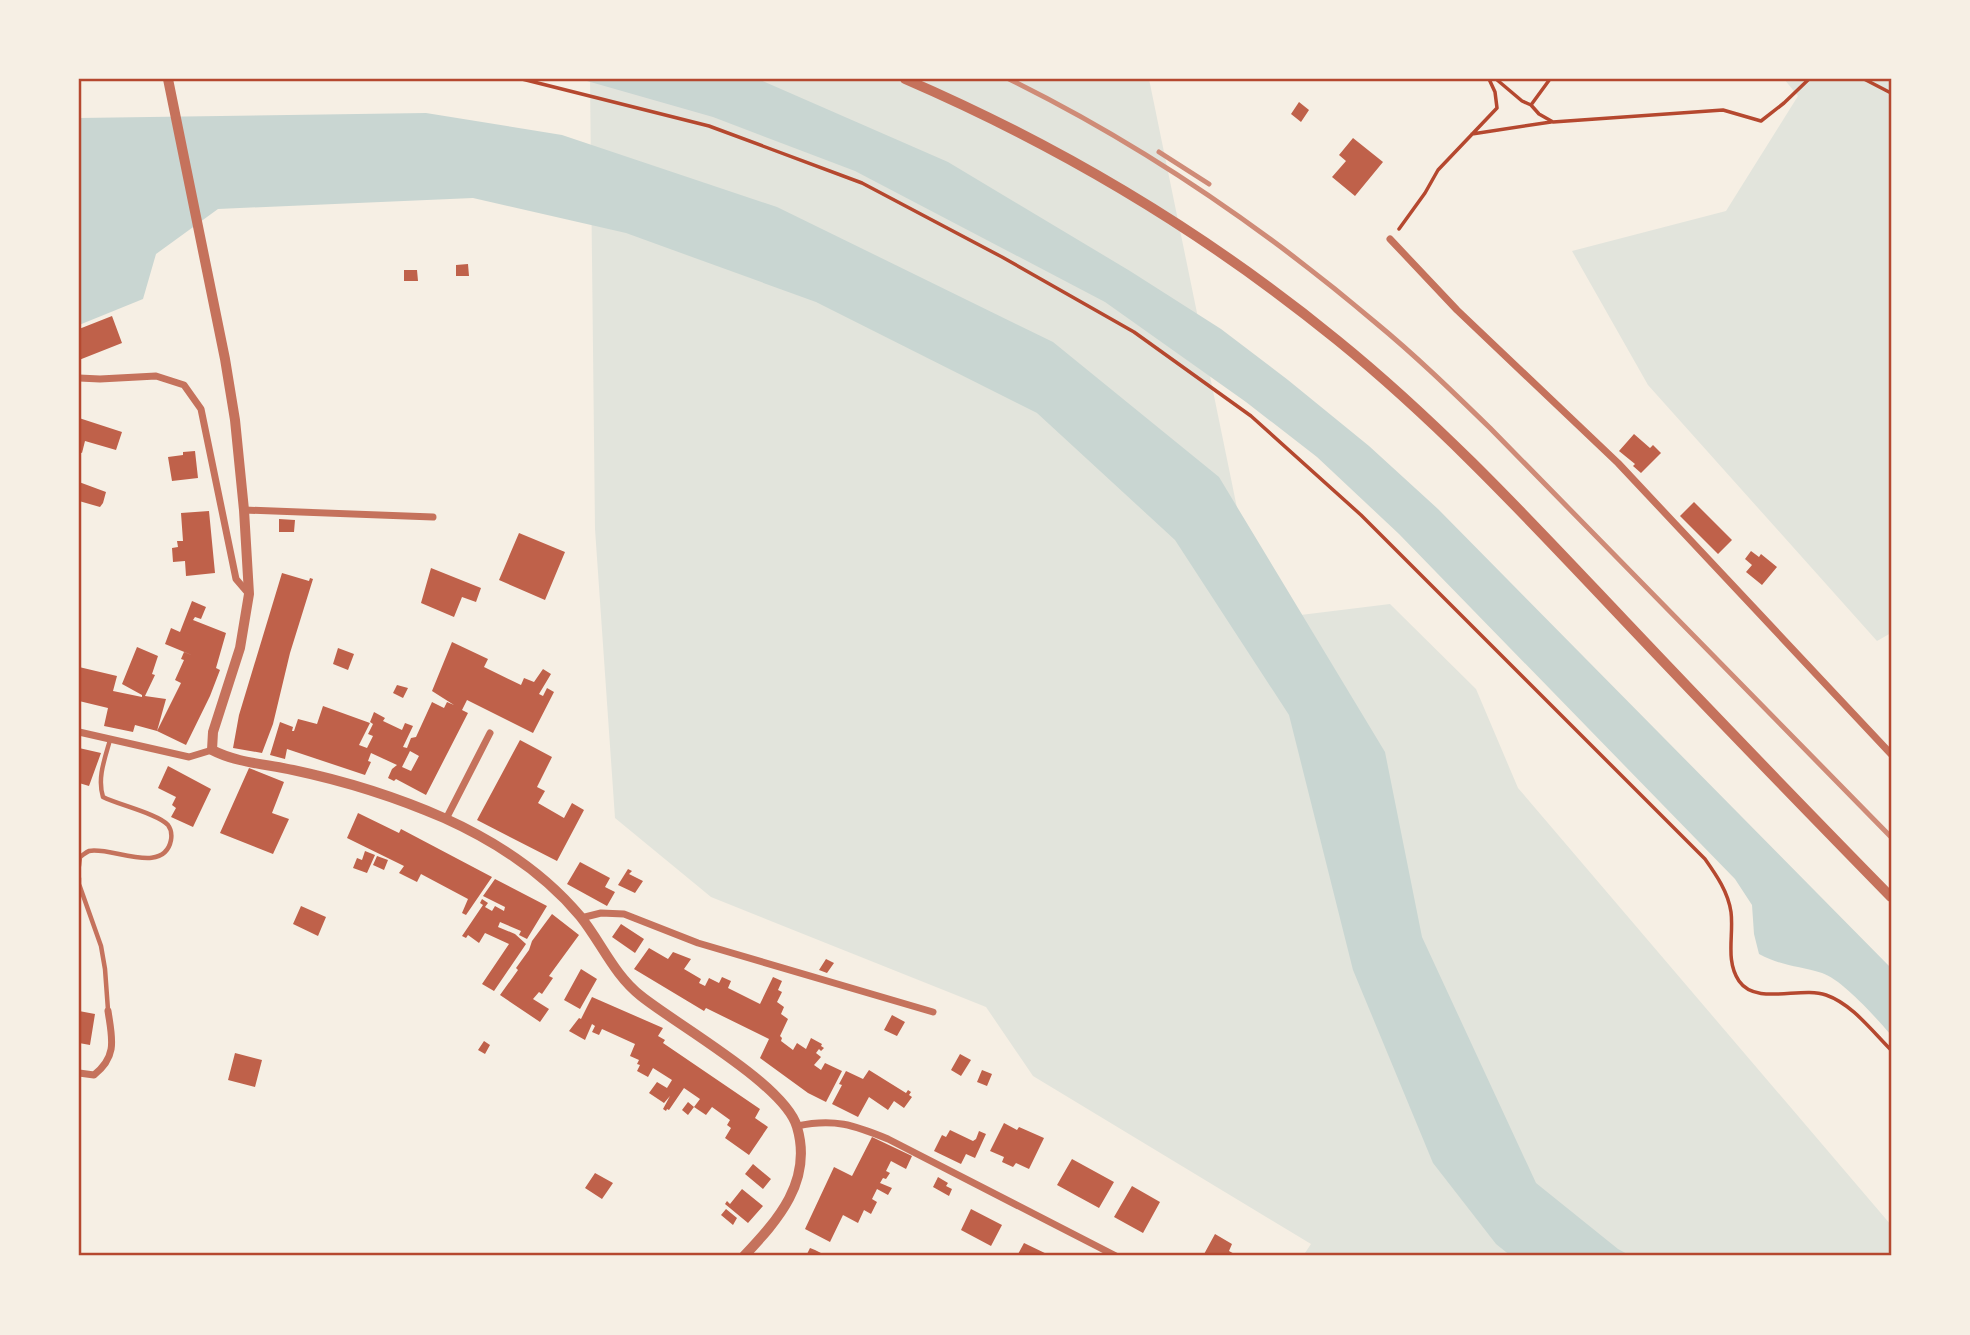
<svg xmlns="http://www.w3.org/2000/svg" width="1970" height="1335" font-family="'PT Serif',serif">
<rect width="100%" height="100%" fill="#f6efe4"/>
<path fill="#e2e4dc" d="M590,79h559l111,541 130,-16 86,85 42,99 373,437v31h-588l8,-12 -278,-168 -47,-69 -275,-110 -96,-79 -20,-289z
M1784,79h107v554l-14,8 -229,-256 -76,-134 154,-40 72,-115z"/>
<path fill="#c9d6d2" d="M580,79h178l190,83 182,109 91,58 67,51 81,66 69,63 453,459v67c-15,-17 -48,-55 -69,-62 -23,-7 -41,-7 -63,-19l-5,-20 -2,-29 -17,-26 -336,-345 -82,-77 -71,-55 -141,-100 -250,-131 -142,-54z
M426,113l136,22 215,72 276,135 166,135 166,275 37,185 114,246 82,66 13,7h-120l-15,-12 -63,-81 -80,-193 -64,-255 -114,-175 -138,-127 -221,-111 -190,-69 -153,-35 -255,11 -62,45 -13,45 -64,26v-207z"/>
<path fill="#bf614a" fill-rule="evenodd" d="M1299,102l10,8 -8,12 -10,-8z
M1353,138l30,24 -28,34 -23,-19 14,-16 -7,-6z
M468,264l1,12h-13v-11z
M404,270h13l1,11h-14z
M112,316l10,27 -43,17v-31z
M79,418l43,14 -6,18 -31,-9 -3,12 -3,-1z
M1634,434l16,14 3,-3 8,8 -20,20 -8,-7 2,-2 -16,-13z
M195,451l3,27 -26,3 -4,-24 15,-2v-3z
M79,482l27,10 -3,11 -3,4 -21,-6z
M1694,502l38,38 -14,14 -38,-38z
M209,511l6,62 -29,3 -1,-15 -12,1 -1,-14 6,-1 -1,-6h6l-2,-28z
M279,519l16,1 -1,12h-15z
M519,533l46,19 -20,48 -46,-20z
M1751,551l8,6 2,-3 16,13 -15,18 -16,-13 6,-7 -7,-6z
M431,568l50,20 -5,14 -14,-5 -8,20 -33,-14z
M282,573l27,8 1,-3 3,1 -23,74 -17,71 -11,29 -29,-5 6,-33z
M192,601l14,6 -5,12 -6,-2 -2,3 33,13 -10,35 4,2 -10,26 -24,49 -29,-14 24,-48 -6,-3 9,-20 -3,-1 3,-7 10,4 -29,-12 6,-16 9,4z
M452,642l36,17 -4,8 37,18 3,-7 10,4 9,-13 8,5 -12,20 4,2 4,-8 7,4 -21,41 -66,-33 -5,10 6,3 -42,82 -30,-16 -2,2 -6,-3 4,-9 5,-4 -26,-12 -3,8 3,1 -6,13 -78,-26 -2,10 -15,-4 10,-33 13,5 -1,4h2l4,-12 19,5 6,-18 47,17 -11,22 8,3 6,-12 -5,-2 5,-10 -3,-2 4,-10 11,6 -2,3 19,9 3,-7 8,3 -10,21 4,1 4,-10 5,-1 16,-35 12,6 3,-6 7,3 -22,-14zM410,751l9,5 -8,15 -9,-4z
M137,647l21,9 -6,18 3,1 -10,21 21,3 -9,32 -22,-6 -2,7 -29,-6 4,-18 -29,-7v-34l38,9 -4,15 29,6v-2l-20,-11z
M338,648l16,6 -6,16 -15,-6z
M397,685l11,3 -5,10 -10,-5z
M520,740l32,17 -15,30 8,4 -7,12 26,15 8,-15 12,7 -27,51 -80,-41z
M79,748l22,5 -12,33 -10,-3z
M168,766l43,23 -18,38 -22,-10 5,-9 -4,-3 4,-8 -18,-9z
M249,768l35,14 -12,31 17,6 -16,35 -53,-21z
M358,813l41,20 2,-4 91,48 -26,38 -4,-2 6,-14 -47,-25 -4,8 -18,-9 5,-7 -57,-28z
M365,851l10,4 -8,18 -14,-5 4,-10 5,2z
M377,856l11,4 -4,10 -11,-5z
M580,862l30,16 -5,9 10,5 -8,14 -40,-22z
M628,869l4,2 -3,3 14,7 -8,12 -17,-8z
M495,879l52,27 -20,33 -8,-4 2,-4 -21,-9 -2,5 17,7 11,10 -32,47 -12,-7 27,-40 -24,-11 -6,10 -11,-8 -2,3 -4,-2 21,-31 -3,-2 2,-4 6,4 -3,4 7,4 3,-5 9,5 1,-4 -22,-11z
M301,906l25,11 -8,19 -25,-12z
M552,914l27,21 -30,41 4,2 -11,16 -3,-2 -6,7 16,10 -9,13 -40,-27 18,-25 -2,-2 13,-18 3,-9z
M621,924l23,15 -9,14 -23,-16z
M649,948l19,11 5,-7 18,7 -7,10 17,10 -2,4 6,3 4,-8 10,5 3,-6 9,4 -3,7 32,16 13,-27 9,4 -4,9 4,2 -5,10 7,5 -3,7 7,5 -8,17 2,2 -1,3 12,9 4,-7 9,6 5,-11 11,6 -1,2 3,2 -3,3 -2,-2 -3,4 5,4 -7,8 7,5 4,-7 17,8 -16,31 -18,-9 -48,-35 9,-19 -63,-31 -2,3 -70,-42z
M826,959l8,4 -7,10 -8,-3z
M581,969l16,10 -17,30 -16,-9z
M592,997l71,31 -5,8 7,4 -2,3 97,66 -5,9 13,9 -19,28 -24,-17 6,-10 -4,-3 3,-5 -18,-13 -6,8 -12,-8 6,-8 -16,-11 -15,22 -2,-1 -1,2 -3,-2 7,-13 -6,7 -15,-10 8,-11 10,6 5,-8 -19,-12 -5,9 -11,-6 3,-6 -3,-1 2,-4 -9,-4 5,-12 -33,-15 -3,6 -7,-3 3,-6 -3,-2 -7,16 -16,-9 10,-13 2,1z
M79,1011l16,3 -5,31 -11,-2z
M892,1015l13,7 -8,14 -13,-6z
M484,1041l6,4 -5,9 -7,-4z
M235,1053l27,7 -7,27 -27,-7z
M960,1054l11,6 -10,16 -10,-6z
M869,1070l37,23 2,-3 3,2 -2,3 3,2 -8,11 -10,-7 -6,9 -19,-13 -11,20 -26,-13 10,-19 -3,-1 7,-13 17,8z
M982,1070l10,4 -5,12 -10,-4z
M688,1102l6,5 -6,8 -6,-5z
M1004,1123l13,7 2,-3 25,11 -15,31 -13,-6 -3,4 -11,-5 2,-5 -14,-6z
M950,1130l23,11 3,-2 3,-8 7,3 -11,24 -9,-4 -5,10 -27,-13 8,-16 4,2z
M872,1137l40,19 -6,13 -15,-8 -5,10 4,2 -4,6 -3,-1 -3,5 12,5 -4,7 -11,-6 -5,10 5,3 -6,12 -7,-4 -6,13 -15,-8 -13,27 -25,-13 29,-62 18,9z
M1072,1159l42,23 -15,26 -42,-23z
M753,1164l18,15 -8,10 -18,-15z
M595,1173l18,10 -11,16 -17,-11z
M938,1177l10,6 -2,3 6,3 -3,7 -16,-9z
M1132,1186l28,16 -17,31 -29,-16z
M742,1189l21,17 -15,17 -23,-19 2,-3 3,3z
M726,1209l11,9 -4,7 -12,-10z
M971,1209l31,16 -11,21 -30,-16z
M1215,1234l17,10 -3,7 9,5h-35z
M1024,1243l27,13h-34z
M810,1248l5,2 12,6h-21z"/>
<g fill="none" stroke-linecap="round" stroke-linejoin="round">
<path stroke="#b5482f" stroke-width="3.5" d="M522,79l187,47 153,57 140,74 132,75 117,84 110,99 344,344c12,17 23,33 26,53 3,23 -6,48 8,69 17,25 62,5 87,14 26,9 46,36 65,55
M1496,79l26,22 9,4 8,9 14,8 170,-12 38,11 23,-18 25,-24
M1864,79l27,14
M1531,105l19,-26
M1472,134l79,-12
M1399,229l26,-36 13,-23 59,-62 -2,-16 -6,-13"/>
<path stroke="#c5725c" stroke-width="4.5" d="M79,866l1,-9c3,-2 6,-5 9,-6 22,-5 75,25 82,-11 1,-6 0,-11 -3,-15 -10,-11 -49,-20 -65,-28 -6,-19 2,-39 7,-57
M79,878v6l22,62 4,23 3,41"/>
<path stroke="#c5725c" stroke-width="7" d="M1390,239l67,71 161,153 273,291
M79,378l21,1 56,-3 28,9 17,24 35,170 12,14
M244,510l189,7
M79,732l110,25 23,-7
M446,819l44,-86
M581,918l20,-5 23,1 74,29 235,69
M79,1073l15,2c24,-19 18,-37 14,-64
M797,1126c37,-8 57,-1 91,13l228,117"/>
<path stroke="#c5725c" stroke-width="10" d="M168,79l57,280 10,61 9,90 5,84 -9,54 -27,84 -1,18c25,13 54,14 81,20 52,11 103,27 151,48 51,23 100,55 136,98 21,26 34,59 61,80 36,29 144,89 156,131 16,54 -19,93 -53,129
M905,79c155,67 301,154 432,261 105,85 196,184 288,281 88,93 177,185 266,276"/>
<path stroke="#cf8b77" stroke-width="5" d="M1009,79c132,65 255,149 367,244 40,33 77,69 114,105l401,409
M1159,152l50,32"/>
</g>
<rect width="1970" height="1335" fill="none" stroke="#f6efe4" stroke-width="161"/>
<rect x="80" y="80" width="1810" height="1174" fill="none" stroke="#b5482f" stroke-width="2.5"/>
</svg>
